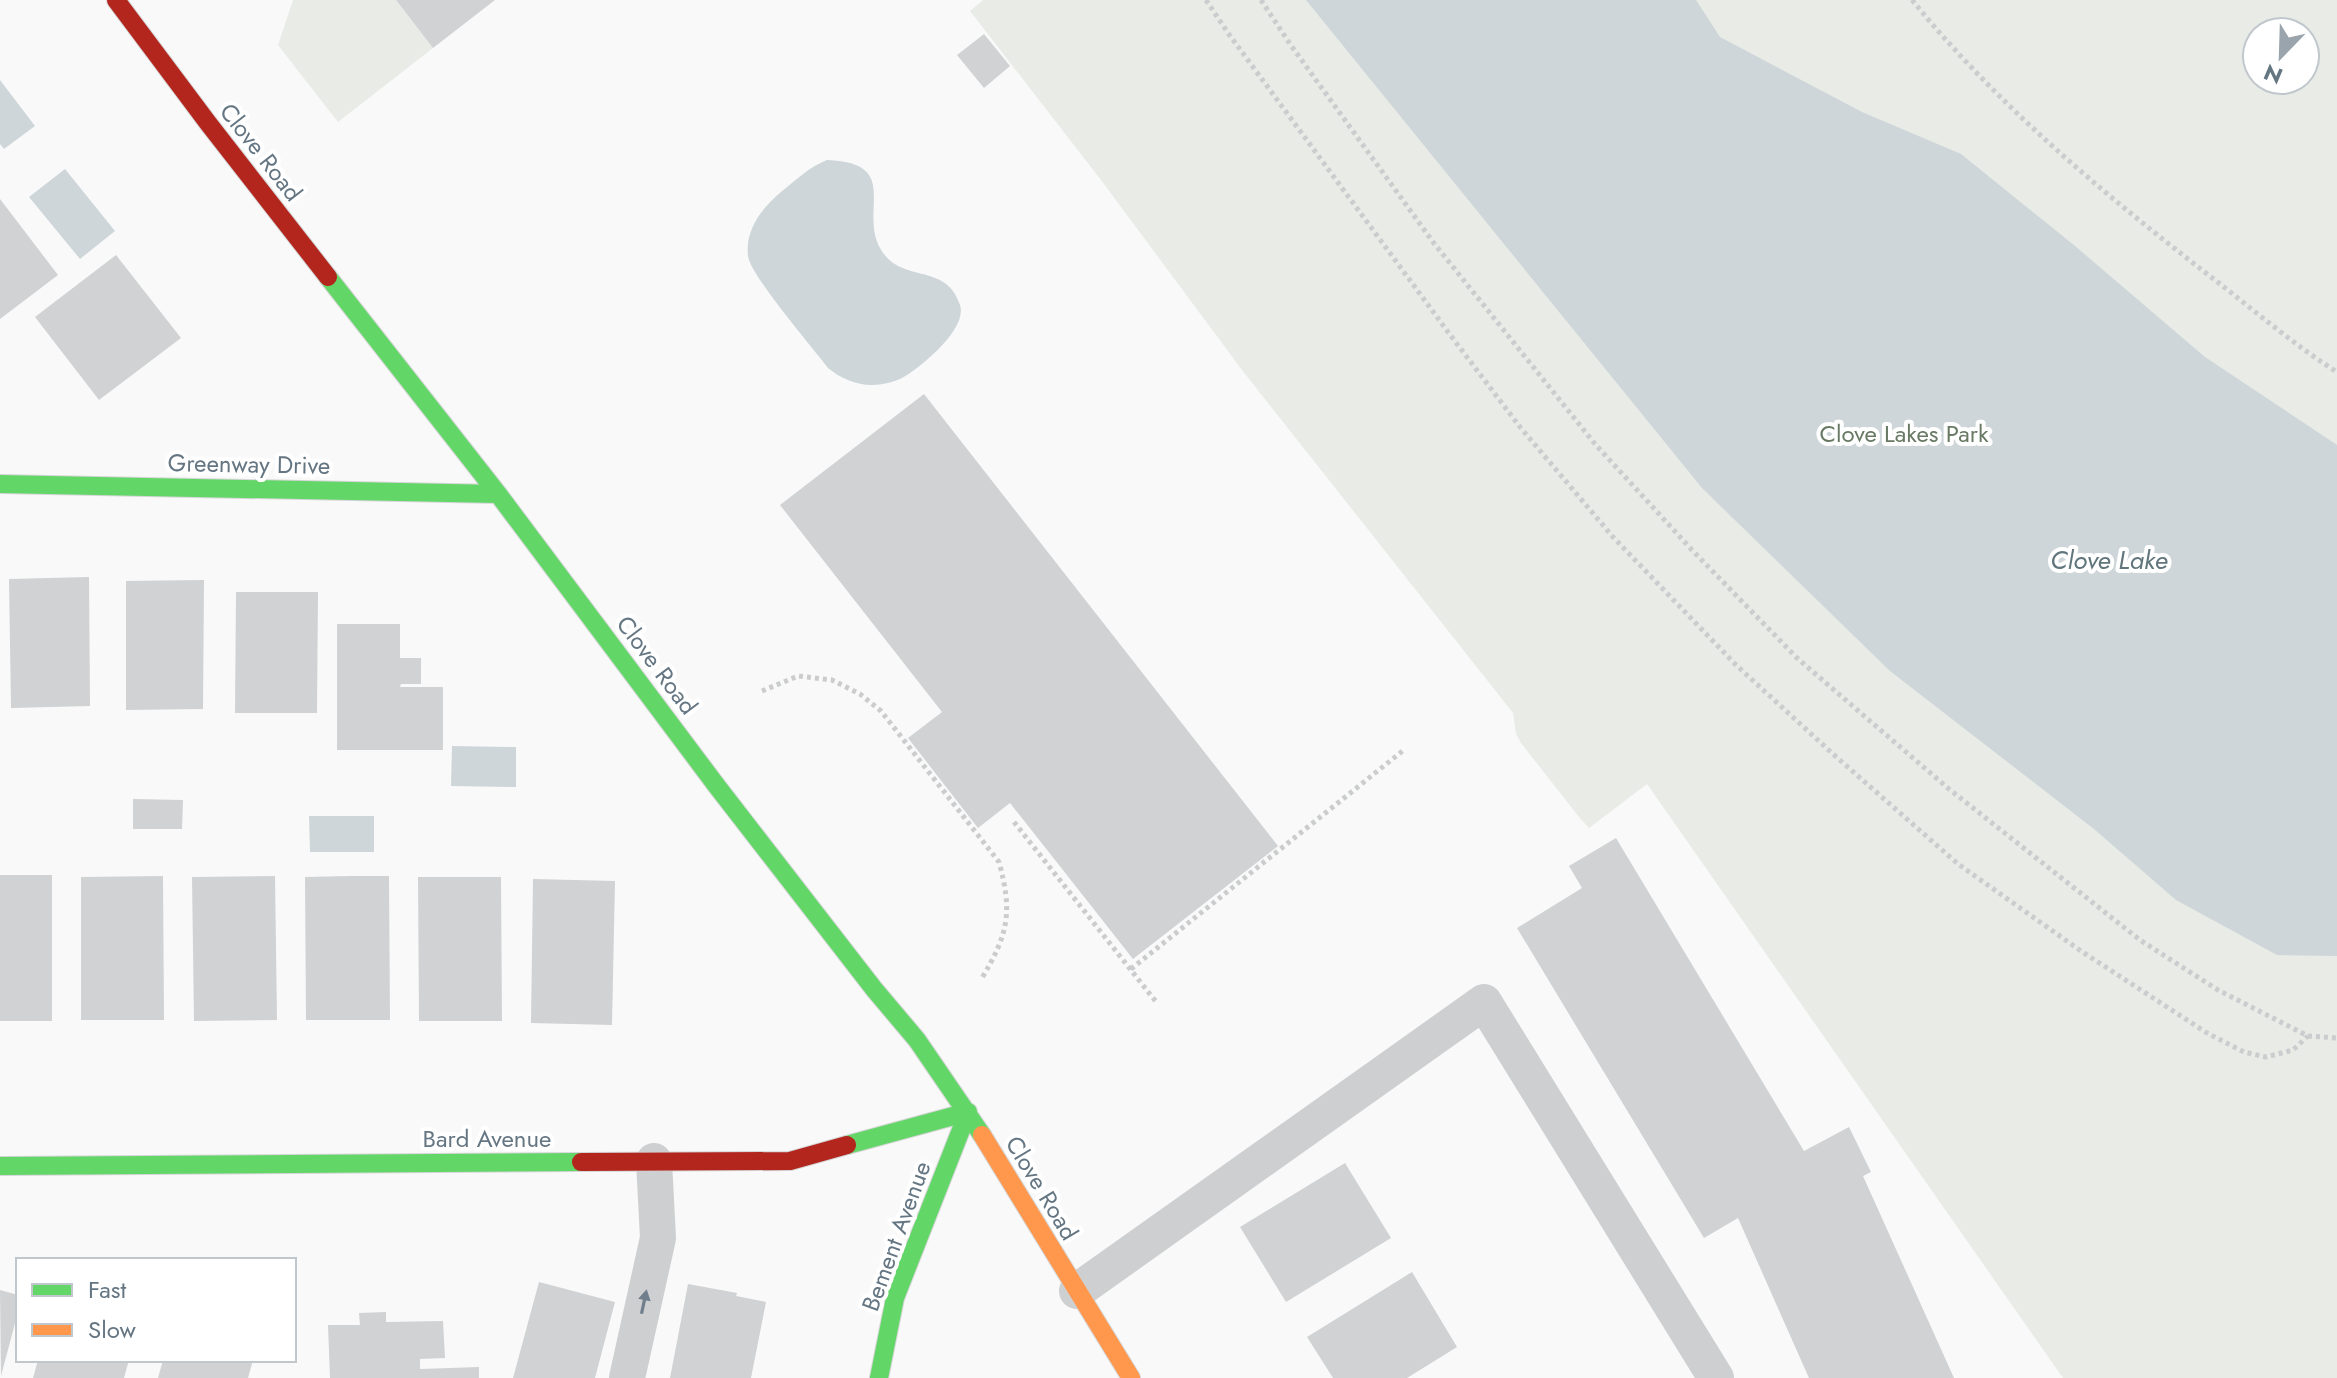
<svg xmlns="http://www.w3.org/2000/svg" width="2337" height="1378" font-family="Jost,sans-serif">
<rect width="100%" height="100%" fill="#f9f9f9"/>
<path fill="#e8ebe6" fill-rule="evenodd" d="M293,0h103l37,48 -95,74 -60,-77z
M983,0h1354v1378h-274l-416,-594 -58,44 -10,-11 -58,-74 -5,-9 -3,-21 -271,-343 -141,-190 -131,-169zM2257,32h48v48h-48z"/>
<path fill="#ced6d9" d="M1306,0h390l24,37 142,75 99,42 114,92 130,111 132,88v511l-60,-1 -101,-55 -82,-71 -204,-158 -188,-183z
M0,80l35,46 -31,23 -4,-5z
M827,160c75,3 32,49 53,88 20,37 66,13 80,57 8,24 -40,63 -58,73 -8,4 -20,7 -30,7 -16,0 -32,-7 -44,-17 -15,-20 -78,-93 -80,-112 -3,-27 14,-48 33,-64 15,-12 28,-25 46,-32z
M65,169l50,62 -35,28 -51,-62z
M452,746l64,1v40l-65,-1z
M374,816v36h-64l-1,-36z"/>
<path fill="#d0d2d3" d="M396,0h99l-62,48z
M984,34l26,32 -26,22 -27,-33z
M0,199l58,76 -58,44z
M116,255l65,83 -82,62 -64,-83z
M924,394l354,452 -145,113 -123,-156 -32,25 -70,-90 34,-26 -162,-207z
M89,577l1,129 -79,2 -2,-129z
M204,580l-1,129 -77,1v-129z
M236,592h82l-1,121h-82z
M337,624h63v34h21v26h-20l-1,3h43v63h-106z
M133,799l50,1 -1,29h-49z
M1616,838l188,313 45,-24 22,45 -8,4 91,202h-145l-71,-160 -34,20 -187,-310 65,-40 -13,-22z
M0,875h52v146h-52z
M163,876l1,144h-83v-143z
M275,876l2,144 -83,1 -2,-144z
M351,876h38l1,144h-84l-1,-143z
M418,877h83l1,144h-83z
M533,879l82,2 -3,144 -81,-2z
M1345,1163l46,75 -105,64 -46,-75z
M1412,1272l45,75 -50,31h-74l-26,-41z
M539,1282l76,20 -20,76h-82z
M688,1284l49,9 -1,3 30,6 -15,76h-81z
M0,1290l18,5v17l-17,64z
M386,1312v10l57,-1 2,37 -25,1v10l59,-2v11h-149l-2,-53h32l-1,-12z
M38,1360h91l-5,18h-91z
M163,1360h90l-5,18h-90z"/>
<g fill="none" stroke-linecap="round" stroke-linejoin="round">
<defs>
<path id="fast" d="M328,277l170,217 218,291 158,204 43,51 65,95
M0,484l498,10
M847,1145l121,-33
M0,1166l581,-4
M879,1378l16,-80 73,-186"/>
<path id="slow" d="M982,1135l149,243"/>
<path id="jam" d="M116,0l92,123 120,154
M581,1162l209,-1 57,-16"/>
</defs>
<use href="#fast" stroke="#d5d6d7" stroke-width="20"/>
<use href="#slow" stroke="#d5d6d7" stroke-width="20"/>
<use href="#jam" stroke="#d5d6d7" stroke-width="20"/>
<path stroke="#cbcccd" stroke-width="5" stroke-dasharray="4 4" stroke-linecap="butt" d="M1206,0l22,33 220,299 72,95 93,110 123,128 97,89 125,110 123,87 126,82 37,19 22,5 27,-7 15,-14
M1261,0l29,44 143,198 162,202 97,106 105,108 152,131 191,151 78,50 90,46 29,2
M1912,0c87,107 194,196 303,280 40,31 79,65 122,92
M762,691l36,-15 34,4 28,14 21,17 118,151c14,51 9,72 -17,116
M1014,822l143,181
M1131,969l274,-220"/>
<path stroke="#cecfd0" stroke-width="36" d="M1077,1291l407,-289 232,376
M627,1378l31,-140 -4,-77"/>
<use href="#fast" stroke="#63d668" stroke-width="18"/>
<use href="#slow" stroke="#ff974d" stroke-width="18"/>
<use href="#jam" stroke="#b3261e" stroke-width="18"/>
</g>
<defs><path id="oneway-solid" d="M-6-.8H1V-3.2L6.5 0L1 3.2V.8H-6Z" transform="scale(2)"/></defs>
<use fill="#707f8b" href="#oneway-solid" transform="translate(644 1302) rotate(-78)"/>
<g text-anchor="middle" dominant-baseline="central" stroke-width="8" stroke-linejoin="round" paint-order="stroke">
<g font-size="24" fill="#657683" stroke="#fff">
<text transform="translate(261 152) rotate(52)">Clove Road</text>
<text transform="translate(249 464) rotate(1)">Greenway Drive</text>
<text transform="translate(657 665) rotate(53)">Clove Road</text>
<text x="487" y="1138">Bard Avenue</text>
<text transform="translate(1042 1188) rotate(59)">Clove Road</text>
<text transform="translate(896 1236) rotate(-70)">Bement Avenue</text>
</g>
<g font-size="24" fill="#687a64" stroke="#fff">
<text x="1904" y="433">Clove Lakes Park</text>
</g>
<g font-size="26" font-style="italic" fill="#60757c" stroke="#fff">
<text x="2109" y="560">Clove Lake</text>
</g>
</g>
<rect x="16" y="1258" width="280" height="104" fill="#ffffff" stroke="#c1c8cd" stroke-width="2"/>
<rect x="32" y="1284" width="40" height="12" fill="#63d668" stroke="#c1c8cd" stroke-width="2"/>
<text x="88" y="1298" font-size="24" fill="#657683">Fast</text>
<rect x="32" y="1324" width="40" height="12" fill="#ff974d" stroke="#c1c8cd" stroke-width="2"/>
<text x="88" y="1338" font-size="24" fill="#657683">Slow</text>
<g transform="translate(2281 56) rotate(203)"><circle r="38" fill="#ffffff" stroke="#c1c8cd" stroke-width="2"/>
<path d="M0-6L14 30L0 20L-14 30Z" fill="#99a4ac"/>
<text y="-12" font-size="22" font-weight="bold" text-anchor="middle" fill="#657683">N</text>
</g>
</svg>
